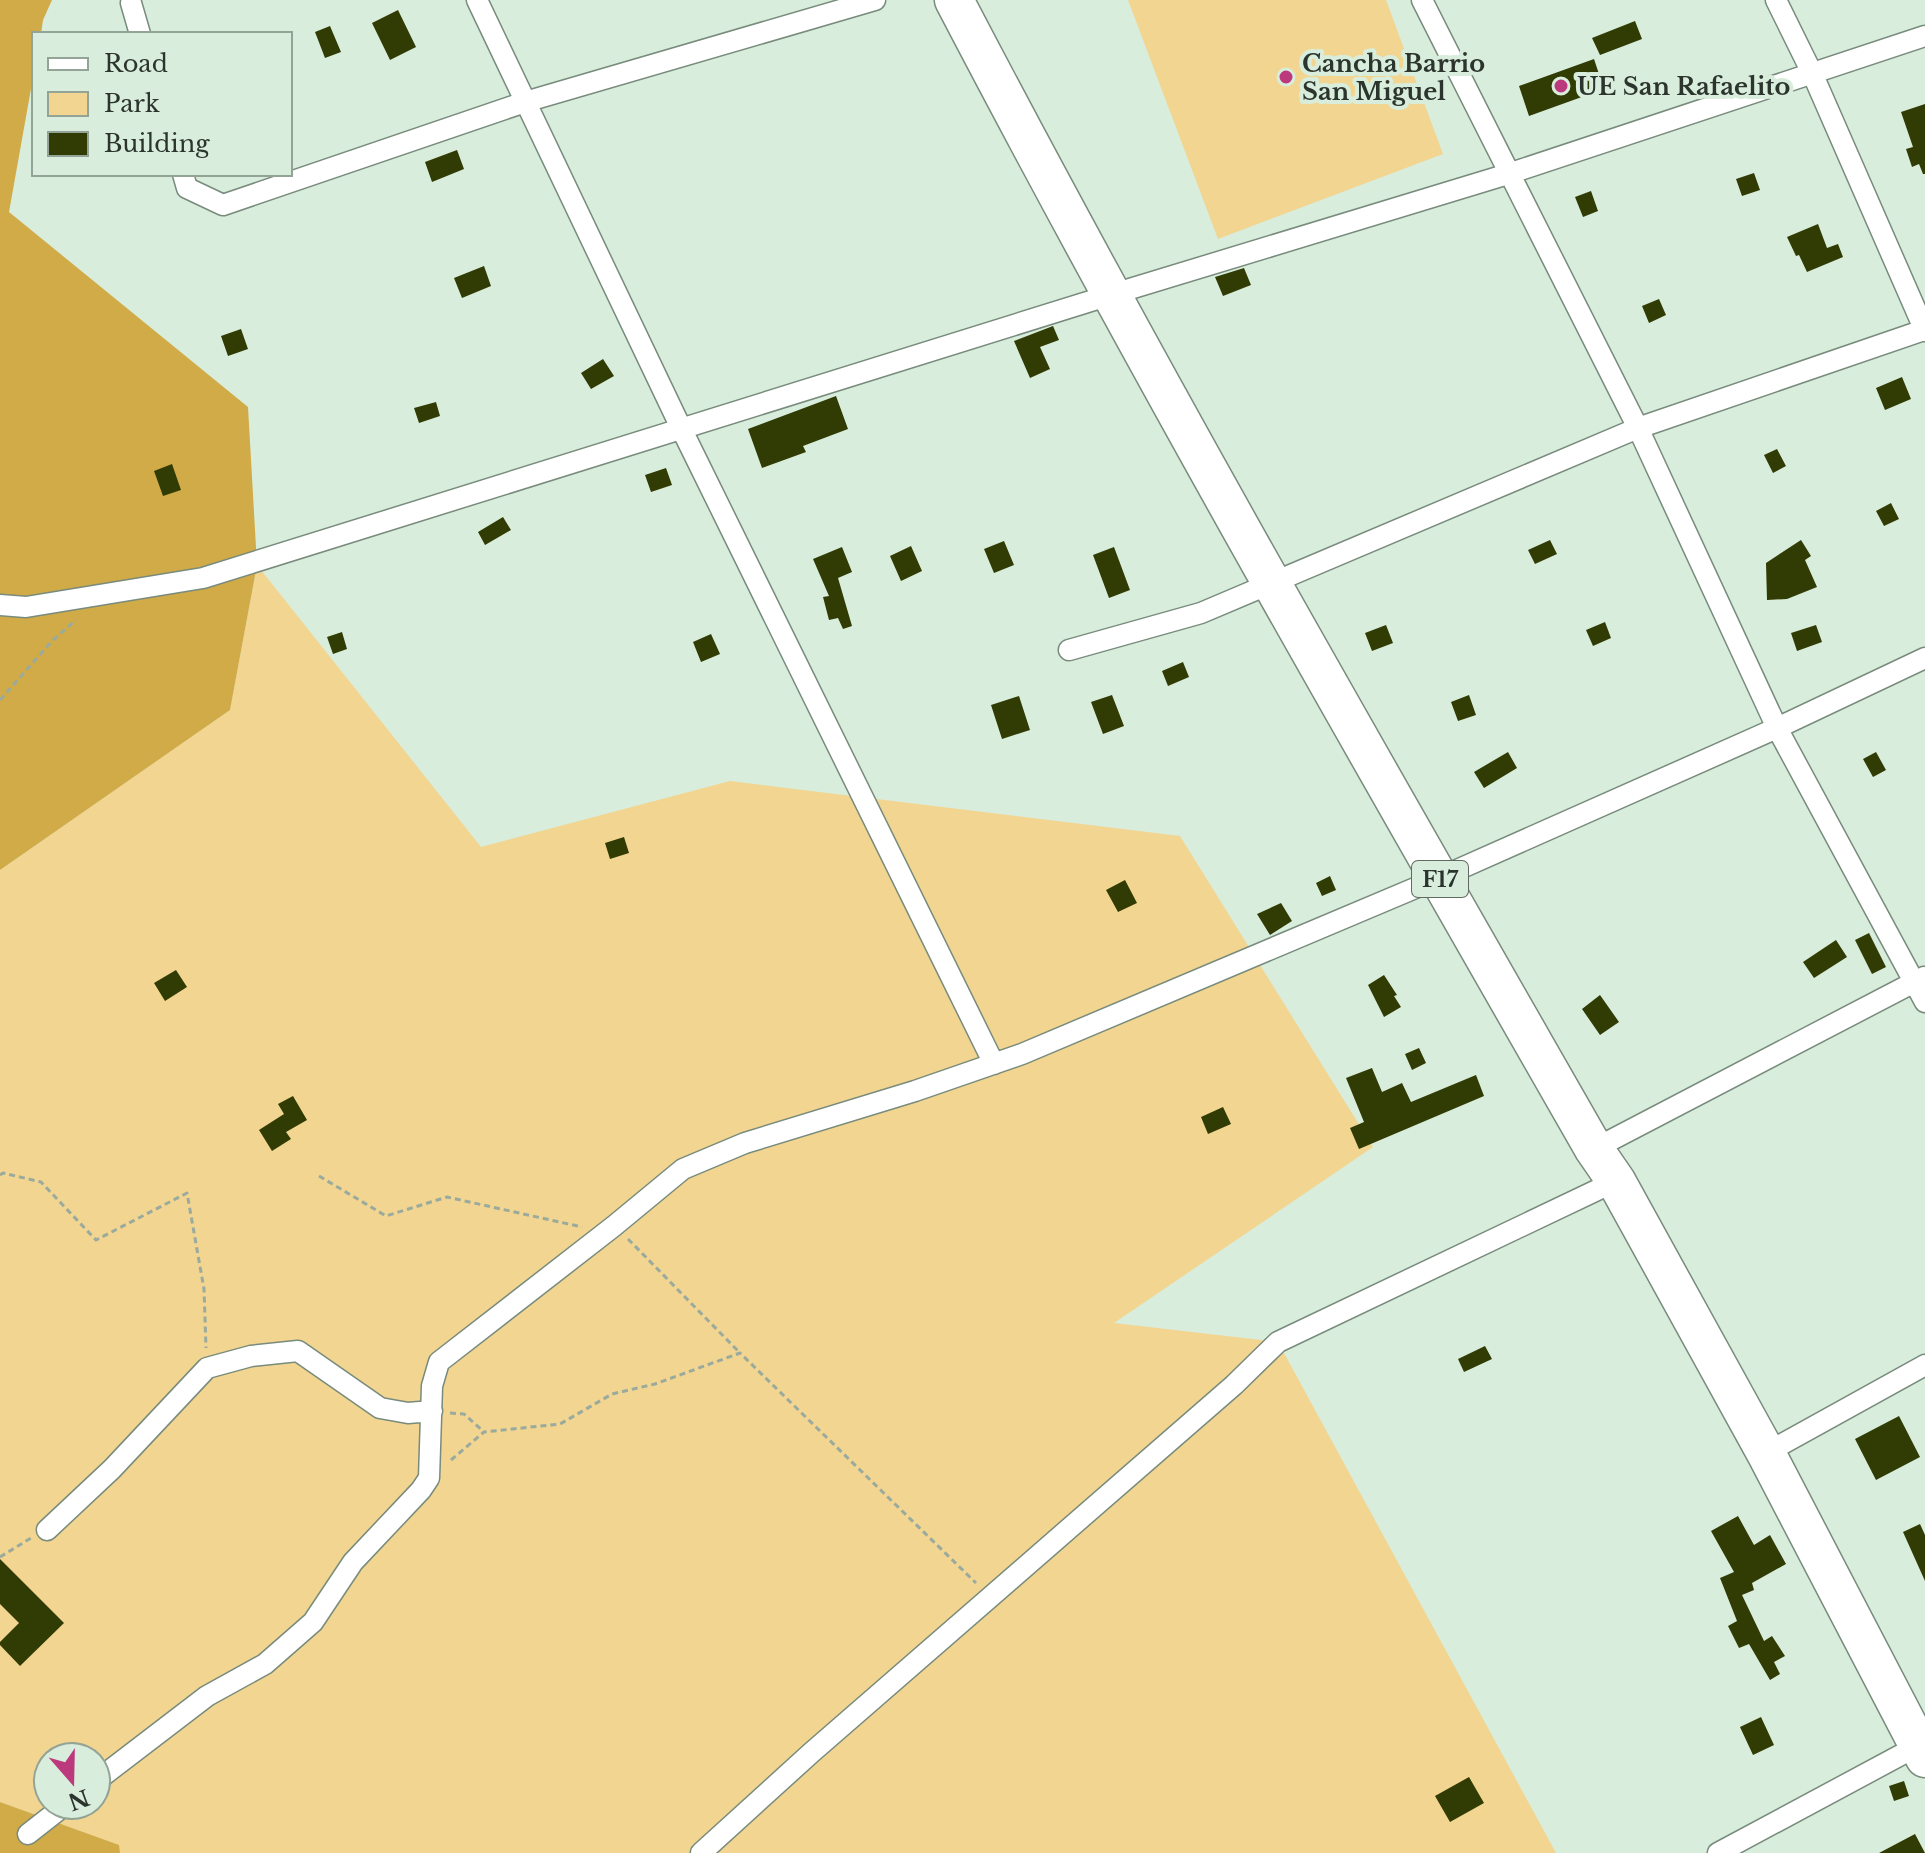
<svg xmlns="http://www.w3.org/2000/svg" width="1925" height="1853" font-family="'Libre Baskerville',serif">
<rect width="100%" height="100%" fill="#d8eddc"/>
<path fill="#f2d590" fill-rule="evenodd" d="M1128,0h258l57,154 -225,85z
M257,565l224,282 249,-66 450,55 193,311 -259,176 164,19 278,511h-1436l-2,-8 -118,-43v-932l230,-160zM48,1757h48v48h-48z"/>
<path fill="#d1ab48" d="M0,0h52l-9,20 -2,14h-7v38l-25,140 239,195 9,158 -27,145 -230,160z
M0,1802l119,43 1,8h-120z"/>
<path fill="#313b04" d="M398,10l18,37 -26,13 -18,-37z
M1635,21l7,18 -42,16 -8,-17z
M330,26l11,26 -16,6 -10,-26z
M1594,59l10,30 -75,27 -10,-30z
M1925,104v70h-2l-4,-10 -7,3 -6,-18 7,-2 -12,-35z
M457,150l7,19 -32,13 -7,-20z
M1754,173l6,17 -18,6 -6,-17z
M1591,191l7,20 -15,6 -8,-20z
M1818,224l9,24 11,-4 5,13 -36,15 -8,-17 -3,1 -9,-19z
M484,266l7,20 -29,12 -8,-20z
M1244,268l7,17 -28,11 -8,-19z
M1659,299l7,16 -17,8 -7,-17z
M1053,326l6,14 -19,7 10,22 -20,9 -16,-37z
M241,329l7,20 -20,7 -7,-20z
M603,359l11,17 -23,13 -10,-16z
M1902,377l9,22 -26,11 -9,-22z
M836,396l12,33 -45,17 3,6 -44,16 -14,-39z
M436,402l4,14 -21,7 -5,-15z
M1777,449l9,17 -13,7 -9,-18z
M172,464l9,26 -18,6 -9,-25z
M666,468l6,17 -21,7 -6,-17z
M1891,503l8,16 -15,7 -8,-15z
M503,517l8,13 -26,15 -7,-13z
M1550,540l7,14 -22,10 -7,-14z
M1801,540l10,16 -6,4 12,27 -30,12 -20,1 -1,-37z
M1004,541l10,24 -20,8 -10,-24z
M911,546l11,25 -21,10 -11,-25z
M842,547l10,25 -14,6 14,48 -9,3 -5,-11 -9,2 -6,-23 6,-1 -16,-37z
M1114,547l16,43 -21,8 -16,-43z
M1605,622l6,16 -18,8 -7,-16z
M1386,625l7,18 -21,8 -7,-18z
M1816,625l6,17 -25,9 -6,-18z
M342,632l5,17 -14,5 -6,-17z
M711,634l9,20 -19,8 -8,-20z
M1183,662l6,15 -21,9 -6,-15z
M1112,695l12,31 -21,8 -12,-32z
M1469,695l7,20 -18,6 -7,-19z
M1019,696l11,34 -28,9 -11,-34z
M1508,752l9,16 -33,20 -10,-16z
M1876,752l10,18 -13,7 -10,-18z
M624,837l5,16 -19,6 -5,-16z
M1330,876l6,14 -14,6 -6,-13z
M1125,880l12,23 -19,9 -12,-22z
M1281,903l11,18 -22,14 -13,-21z
M1869,933l17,34 -14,7 -17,-34z
M1836,940l11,17 -33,21 -11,-16z
M176,970l11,17 -22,14 -11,-18z
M1384,975l13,20 -3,1 7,11 -17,10 -16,-32z
M1600,995l19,27 -19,13 -18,-26z
M1419,1048l7,15 -14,7 -7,-16z
M1372,1068l10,24 20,-9 9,19 65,-27 8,21 -125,53 -9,-21 14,-6 -18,-44z
M293,1096l14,24 -21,12 5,7 -19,12 -13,-21 25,-16 -6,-10z
M1223,1107l8,17 -23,10 -7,-17z
M1485,1346l7,13 -28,13 -6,-13z
M1899,1416l21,41 -44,23 -21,-41z
M1738,1516l16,29 16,-10 16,29 -34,19 2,7 -12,5 22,46 8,-5 13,20 -11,6 6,12 -10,6 -21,-36 -10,4 -11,-22 9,-5 -17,-43 14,-6 -23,-41z
M1920,1524l5,11v46l-22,-49z
M0,1559l64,64 -44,43 -20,-21v-3l19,-19 -19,-19z
M1761,1717l13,28 -21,10 -13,-28z
M1469,1777l15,26 -34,19 -15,-26z
M1904,1781l5,15 -15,5 -5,-15z
M1915,1834l10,19h-46z"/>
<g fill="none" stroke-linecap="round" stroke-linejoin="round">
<defs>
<path id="street" d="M477,0l205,430 312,634
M1422,0l216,428 139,300 148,274
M1776,0l37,75 112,256
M131,3l9,31
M183,174l4,14 36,17 302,-103 350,-102
M0,605l26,2 177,-29 907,-283 398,-121 417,-138
M1069,650l132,-37 437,-185 286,-98
M1594,1149l330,-172
M1766,1453l159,-88
M47,1530l65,-61 95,-101 44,-12 47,-5 82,57 28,5 24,-2
M96,1781l111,-85 58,-32 48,-42 40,-60 68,-72 8,-12 3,-92 7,-24 175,-136 69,-57 62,-26 170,-52 107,-37 417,-176 338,-150 148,-70
M28,1834l37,-29
M701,1853l110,-100 423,-368 44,-43 338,-161
M1718,1853l207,-111"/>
<path id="highway" d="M954,0c203,389 422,768 640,1149l22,32 150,272 159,305"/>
</defs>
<use href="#street" stroke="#788b7c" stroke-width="23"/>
<use href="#highway" stroke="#788b7c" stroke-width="41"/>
<path stroke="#9aaa9d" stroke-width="3" stroke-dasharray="6 4" stroke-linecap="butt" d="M0,700l53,-60 23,-20
M0,1175l3,-2 38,9 55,58 91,-47 17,96 2,59
M319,1176l67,40 61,-19 135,30
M628,1239l112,114
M450,1413l14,1 20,18
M451,1460l33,-28 76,-8 52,-30 43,-10 85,-31 236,230
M0,1557l31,-19"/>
<use href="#street" stroke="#fff" stroke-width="20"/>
<use href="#highway" stroke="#fff" stroke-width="38"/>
</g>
<g fill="#bd397e" stroke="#d8eddc" stroke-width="3">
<circle cx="1286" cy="77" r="8"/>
<circle cx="1561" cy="86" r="8"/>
</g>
<g text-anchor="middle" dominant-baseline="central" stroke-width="8" stroke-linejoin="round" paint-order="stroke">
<rect fill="#d8eddc" stroke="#606c62" stroke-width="2" x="1412" y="861" width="56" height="36" rx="6"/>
<g font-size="22" font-weight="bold" fill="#2c342e">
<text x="1440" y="879">F17</text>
</g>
<g font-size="24" font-weight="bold" fill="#2c342e" stroke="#d8eddc" text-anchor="start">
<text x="1302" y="63">Cancha Barrio<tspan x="1302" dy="28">San Miguel</tspan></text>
<text x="1577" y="86">UE San Rafaelito</text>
</g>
</g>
<rect x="32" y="32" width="260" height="144" fill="#d8eddc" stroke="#93a396" stroke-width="2"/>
<rect x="48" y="58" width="40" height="12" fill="#ffffff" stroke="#93a396" stroke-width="2"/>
<text x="104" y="72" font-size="24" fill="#2c342e">Road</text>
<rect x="48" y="92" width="40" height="24" fill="#f2d590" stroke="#93a396" stroke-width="2"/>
<text x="104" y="112" font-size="24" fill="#2c342e">Park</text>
<rect x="48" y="132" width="40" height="24" fill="#313b04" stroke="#93a396" stroke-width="2"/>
<text x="104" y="152" font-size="24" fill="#2c342e">Building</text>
<g transform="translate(72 1781) rotate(160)"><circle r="38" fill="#d8eddc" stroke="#93a396" stroke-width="2"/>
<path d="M0-6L14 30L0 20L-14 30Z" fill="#bd397e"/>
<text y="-12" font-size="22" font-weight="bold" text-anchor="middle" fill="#2c342e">N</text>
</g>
</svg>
